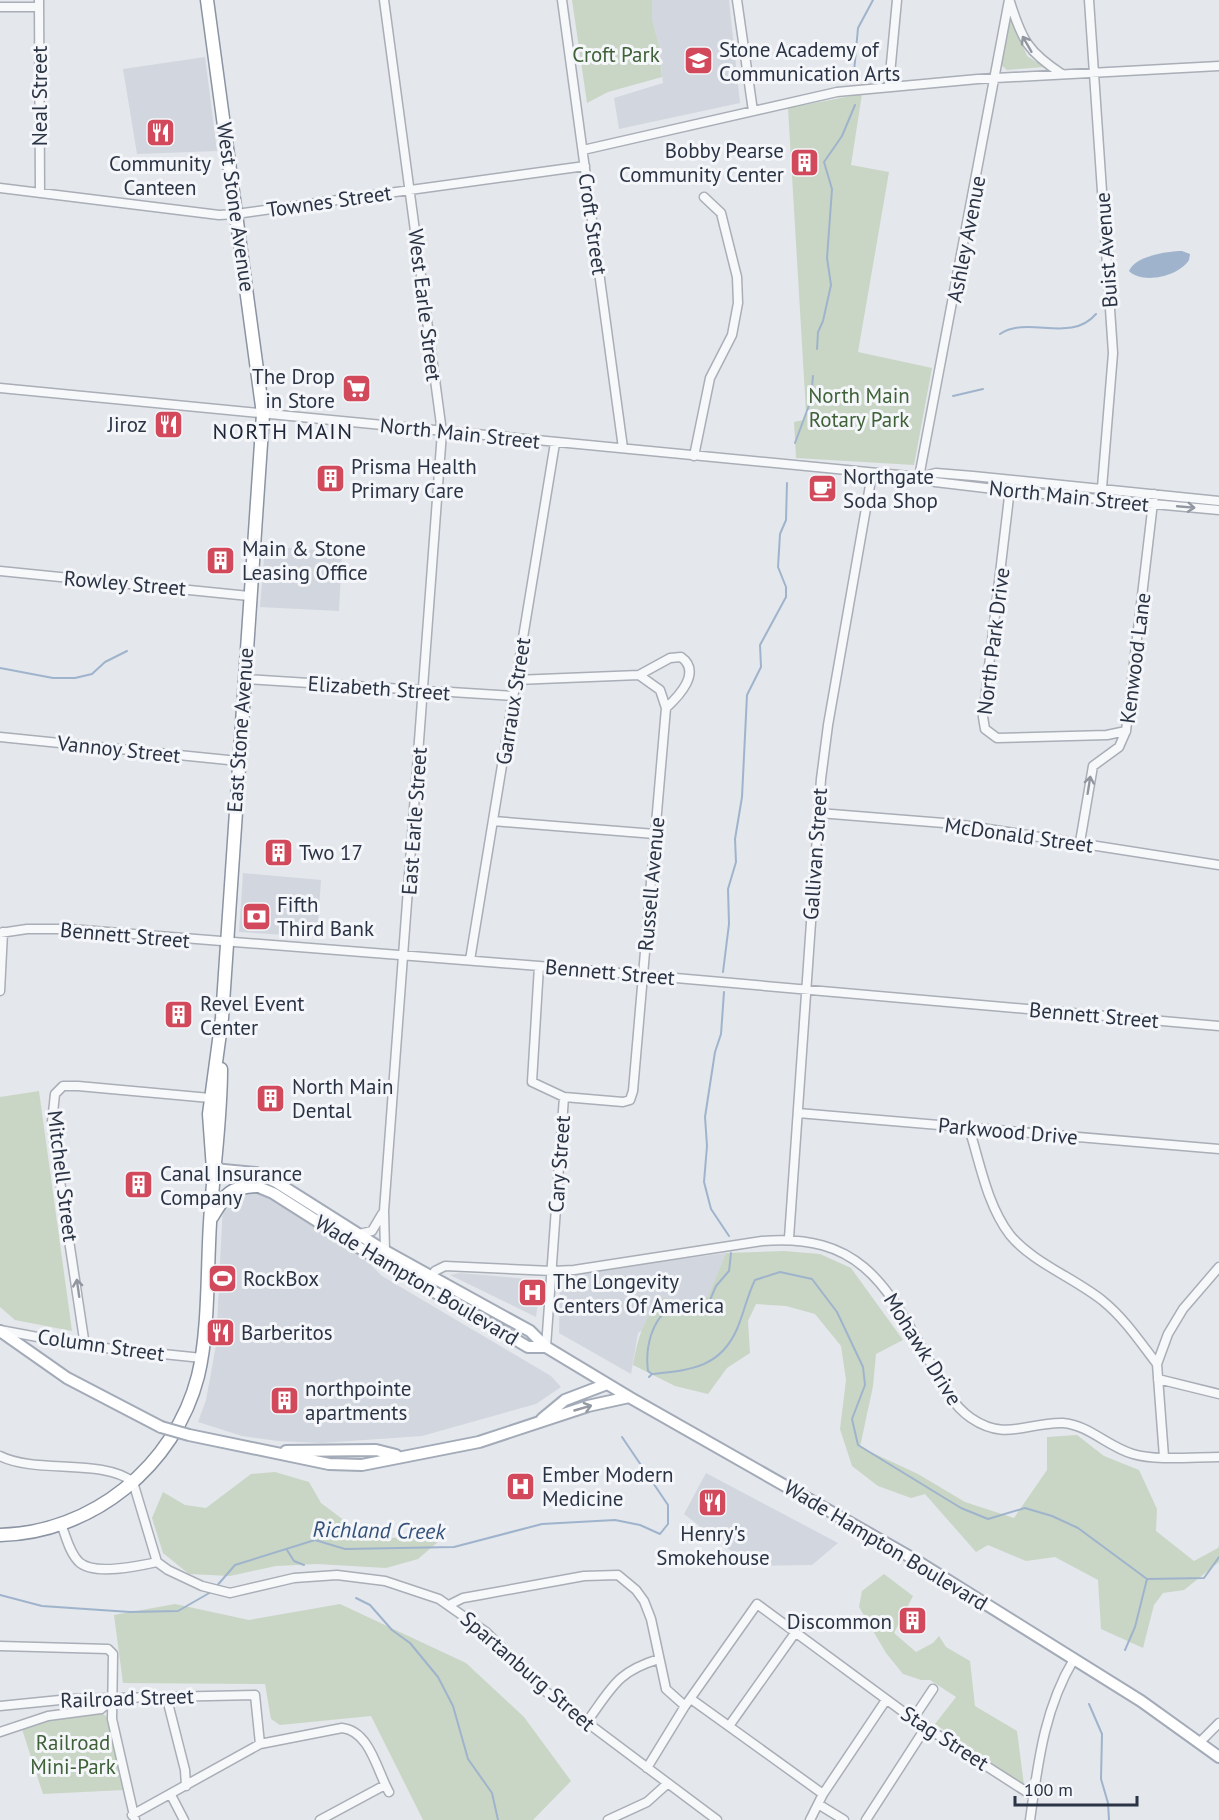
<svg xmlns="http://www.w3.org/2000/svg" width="1219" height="1820" font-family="'PT Sans',sans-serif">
<rect width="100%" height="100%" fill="#e4e7ec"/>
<path fill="#d2d6de" d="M634,0h95l11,103 -121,26 -5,-31 49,-15 -4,-38 -7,-24z
M205,57l12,94 -80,3 -14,-85z
M265,546l77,6 -3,59 -79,-4z
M243,873l78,7 -4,57 -78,-5z
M239,1190h15l24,10 90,62 14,14 169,100 10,11 -25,17 -114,32 -101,7 -43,-2 -36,-5 -44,-14 8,-22 10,-55 7,-142z
M726,1253l-18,45 -21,3 -49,32 -7,41 -72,-41 1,-58z
M460,1273l81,7 -5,37 -86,-42z
M706,1473l132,70 -26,22 -62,1 -66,-52z"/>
<path fill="#c9d6c5" d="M572,0h80v20l7,25 3,32 -54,15 -21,11z
M1010,15l17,41 17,11 -37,3 -6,-5z
M862,94l-11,71 38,7 -31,180 74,16 -18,97 -118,-7 -2,-36 9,-2 3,-8 -18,-304z
M39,1091l33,240 -57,-11 -15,-13v-210z
M784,1251l36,3 31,14 52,72 -27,14 -3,32 -13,61 58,27 47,28 49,16 33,-48v-33l30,-2 27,21 35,14 18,39 -1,22 38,30 24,-13 1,-3v17l-35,28 -21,3 -9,12 -11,43 -42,-19 -3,-49 -43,-23 -29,4 -38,-16 -12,7 -51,-58 -14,4 -33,-12 -26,-20 -12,-37 6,-49 -5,-34 -26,-32 -29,-8 -30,-2 -8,17 2,32 -23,15 -19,26 -33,-8 -42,-21c5,-28 10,-46 30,-67l24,3 21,-4 18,-44z
M275,1472l34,10 12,21 32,24 36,11 57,-3 -28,24 -32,9 -69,-4 -41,2 -46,10 -41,-2 -26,-21 -11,-35 11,-26 22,13 21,3 45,-34z
M884,1574l29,22 -19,37 22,19 17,-9 6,-7 7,11 24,14 5,45 42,25 7,54 -89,-61 21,-27 -26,-17h-9l-18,-6 -17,-21 -27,-46 3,-16z
M175,1604l74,16 91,-16 126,59 58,54 47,64 -38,39h-110l-52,-104 -91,9 -9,-6 -6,-35 -142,-1 -9,-68z
M101,1712l6,5 2,8 15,65 -81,4 -22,-68 38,-10z"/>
<path fill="#9fb4cc" d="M1182,251l8,3 -1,6c-10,16 -46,25 -60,11 6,-15 39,-20 53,-20z"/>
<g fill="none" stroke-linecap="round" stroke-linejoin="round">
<path stroke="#9fb4cc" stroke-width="2" d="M854,72l4,-44 15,-28
M1000,334c29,-19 70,10 96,-20
M817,349l1,-17 5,-11 8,-36 -4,-27 5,-69 -8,-27 18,-26 13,-31
M953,396l30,-7
M795,443l16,-43 2,-24
M0,668l53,10h22l17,-4 13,-12 22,-11
M723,972l6,-48 -1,-35 8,-27 -1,-23 7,-42 5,-102 14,-28 -1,-22 26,-48v-10l-8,-20 2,-33 6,-14 1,-37
M724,992l-3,42 -6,18 -10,65 2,29 -3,36 7,27 18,27
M652,1374l-4,-3c-3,-22 3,-52 24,-64l11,6 12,-6h12l9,-21 13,-15 2,-18
M649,1377l3,-3c38,-4 68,-6 85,-45 7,-16 10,-33 18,-49l25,-8 32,7 25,33 26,55 2,18 -13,34 6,26 103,63 27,11 37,-11 27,8 26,12 69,51 57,-1 15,-21
M287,1550l7,11 10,4
M215,1588l20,-23 80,-25 30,9 109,-2 88,-23 73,-4 25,5 20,9 8,-10v-19l-46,-68
M0,1595l42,11 88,6 48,-1 33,-19
M356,1598l14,7 22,25 18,13 28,34 15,29 15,53 24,34 6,27
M1125,1650l10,-23 12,-48
M1089,1704l13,30 -1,45 7,24 1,17"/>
<defs>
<path id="minor" d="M39,0l1,193
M384,0l58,432 -58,779 1,40
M562,0l61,448
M737,0l16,111
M1089,0l24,353 -12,147
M1010,2c12,38 18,50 52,72
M0,7h39
M889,85l8,-85
M583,150l254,-58 141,-13 241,-13
M0,188l219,27 17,-1 349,-48
M0,388l919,89 16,5 76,9 208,19
M694,456l16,-78 22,-43 6,-32 -1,-26 -16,-64 -17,-16
M919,477l90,-477
M920,477l16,-4 37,3 246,25
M1011,480l-28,237 2,12 12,9 110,-3 19,-4
M0,571l249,25
M245,679l268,17
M516,680l123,-5 31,-17 11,-1c21,15 -2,39 -15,51
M0,737l238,24
M819,813l137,11 263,41
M493,821l162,13
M1080,842l13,-76 26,-19 7,-16 28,-237
M0,933l27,-4h43l469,37 680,60
M470,960l85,-517
M539,966l-7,116 32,15 59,5 7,-2 3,-9 33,-383 -6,-18 -21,-15
M0,991l3,-59
M798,1113l421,36
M969,1128c11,35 18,77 41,107 22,27 66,44 93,66 22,18 37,41 54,63
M359,1234l13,-3 10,-17
M789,1238l32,-459 7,-54 44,-251
M429,1280l6,-9 10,-5 107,5 22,-1 188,-29c100,-8 125,45 169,123 10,19 21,41 40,54 35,24 56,4 92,5 26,2 45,24 70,31 23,7 61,3 86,3
M0,1330l85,16 117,12
M85,1346l-30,-198 -3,-26 3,-28 8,-8h15l132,12
M546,1347l18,-250
M1158,1379l61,15
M0,1456c35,18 103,2 133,26l24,80 11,8 34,16 28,7 64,-15 43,-3 48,6 54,18 47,33 59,59 172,129
M1164,1457l-7,-93 11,-30 15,-25 36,-42
M61,1524c5,12 8,28 18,38 15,14 60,4 78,0
M449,1605l14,-7 17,-3 104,-19 34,-1 18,15 8,11 7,18 15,70 19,17
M0,1646l108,3 5,5 -1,65 23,101
M691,1699l132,95
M0,1706l70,-7 185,-4 5,49
M169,1707l16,63 1,16
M913,1719l20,-30
M586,1723c26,-35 30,-51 73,-64
M729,1726l66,-93
M0,1732l48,-16 53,-7 11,-10
M1199,1743l20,-20
M647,1768l38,-62 72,-102 156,115 120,77
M171,1795l13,25
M818,1804l26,16
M132,1815l128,-71 82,-16c28,3 35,43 47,64
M320,1820l65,-35
M608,1820l39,-18 20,-18
M810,1820l13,-26 63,-94
M866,1820l60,-93
M1030,1820c8,-57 14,-111 44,-161"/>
<path id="major" d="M213,1169l43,4 20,9 109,69 145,80 16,16 83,50 283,161 229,143 78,56
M227,1174l46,19 85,54 170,100h18
M0,1331l67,47 94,49
M542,1419l23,-19 42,-16
M189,1435l140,29 33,1 117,-23 109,-36 41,-9
M286,1451l90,-1 20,5"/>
<path id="highway" d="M207,0l56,414 -41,604 -13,96 4,55
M212,1217c14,-24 18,-30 46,-31
M0,1535c92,-2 175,-69 198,-159 11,-45 9,-106 12,-153 3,-52 11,-102 11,-154"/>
</defs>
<use href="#minor" stroke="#a9aeb7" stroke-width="11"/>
<use href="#major" stroke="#a3abb8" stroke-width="14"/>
<use href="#highway" stroke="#8b94a3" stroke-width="15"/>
<use href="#minor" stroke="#f7f8fa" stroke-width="8"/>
<use href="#major" stroke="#fff" stroke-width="10"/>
<use href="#highway" stroke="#fff" stroke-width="12"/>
<defs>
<path id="major-bridge" d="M161,1427l28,8"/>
</defs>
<use href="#major-bridge" stroke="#a3abb8" stroke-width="14" stroke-linecap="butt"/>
<use href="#major-bridge" stroke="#fff" stroke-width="10"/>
</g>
<defs><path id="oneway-shaft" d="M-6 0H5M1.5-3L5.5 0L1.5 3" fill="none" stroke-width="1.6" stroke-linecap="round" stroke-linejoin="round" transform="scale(1.5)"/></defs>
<g stroke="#9196a0">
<use href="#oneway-shaft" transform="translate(1027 44) rotate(-120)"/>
<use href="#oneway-shaft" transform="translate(1186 507) rotate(5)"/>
<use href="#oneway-shaft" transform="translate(1089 785) rotate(-81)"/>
<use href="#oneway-shaft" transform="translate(78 1288) rotate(-98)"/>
</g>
<use stroke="#959aa2" href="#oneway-shaft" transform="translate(583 1408) rotate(-16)"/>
<defs>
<symbol id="school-square" viewBox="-11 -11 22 22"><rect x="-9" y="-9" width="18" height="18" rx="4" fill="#d1495b" stroke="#f4f6f9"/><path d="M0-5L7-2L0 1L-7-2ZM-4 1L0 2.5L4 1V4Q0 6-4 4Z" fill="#fff"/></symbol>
<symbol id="restaurant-square" viewBox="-11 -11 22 22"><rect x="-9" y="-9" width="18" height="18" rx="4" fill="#d1495b" stroke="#f4f6f9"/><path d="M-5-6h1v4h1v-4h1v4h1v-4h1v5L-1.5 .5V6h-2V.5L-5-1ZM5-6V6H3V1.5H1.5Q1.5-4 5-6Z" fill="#fff"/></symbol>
<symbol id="building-square" viewBox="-11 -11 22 22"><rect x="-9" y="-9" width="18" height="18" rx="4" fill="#d1495b" stroke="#f4f6f9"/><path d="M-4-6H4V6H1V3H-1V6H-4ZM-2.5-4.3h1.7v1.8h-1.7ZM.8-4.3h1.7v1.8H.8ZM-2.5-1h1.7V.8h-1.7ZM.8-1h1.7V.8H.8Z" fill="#fff"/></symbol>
<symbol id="supermarket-square" viewBox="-11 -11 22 22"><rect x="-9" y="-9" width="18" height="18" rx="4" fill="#d1495b" stroke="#f4f6f9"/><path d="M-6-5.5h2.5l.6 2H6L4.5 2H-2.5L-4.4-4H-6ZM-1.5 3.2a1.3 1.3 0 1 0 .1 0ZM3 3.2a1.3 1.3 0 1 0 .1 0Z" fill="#fff"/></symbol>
<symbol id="cafe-square" viewBox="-11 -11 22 22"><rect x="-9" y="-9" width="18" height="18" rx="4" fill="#d1495b" stroke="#f4f6f9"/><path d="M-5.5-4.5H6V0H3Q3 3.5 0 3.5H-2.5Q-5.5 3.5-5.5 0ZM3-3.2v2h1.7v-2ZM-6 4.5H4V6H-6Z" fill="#fff"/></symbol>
<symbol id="bank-square" viewBox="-11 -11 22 22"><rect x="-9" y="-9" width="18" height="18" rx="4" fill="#d1495b" stroke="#f4f6f9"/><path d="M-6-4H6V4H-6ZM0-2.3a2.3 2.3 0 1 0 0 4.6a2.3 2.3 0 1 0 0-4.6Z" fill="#fff"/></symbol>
<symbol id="stadium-square" viewBox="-11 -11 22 22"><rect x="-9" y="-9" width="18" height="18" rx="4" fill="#d1495b" stroke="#f4f6f9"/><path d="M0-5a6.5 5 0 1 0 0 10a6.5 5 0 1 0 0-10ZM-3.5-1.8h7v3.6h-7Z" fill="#fff"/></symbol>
<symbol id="hospital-square" viewBox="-11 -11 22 22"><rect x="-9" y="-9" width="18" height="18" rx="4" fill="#d1495b" stroke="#f4f6f9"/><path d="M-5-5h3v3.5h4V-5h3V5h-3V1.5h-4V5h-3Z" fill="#fff"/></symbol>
</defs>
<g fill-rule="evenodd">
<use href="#school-square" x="682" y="44" width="33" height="33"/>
<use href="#restaurant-square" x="144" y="116" width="33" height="33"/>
<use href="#building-square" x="788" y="146" width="33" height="33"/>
<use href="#supermarket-square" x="340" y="372" width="33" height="33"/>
<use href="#restaurant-square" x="152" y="408" width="33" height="33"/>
<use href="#building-square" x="314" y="462" width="33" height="33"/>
<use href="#cafe-square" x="806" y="472" width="33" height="33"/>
<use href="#building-square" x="204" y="544" width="33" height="33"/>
<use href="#building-square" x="262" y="836" width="33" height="33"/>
<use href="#bank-square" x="240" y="900" width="33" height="33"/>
<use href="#building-square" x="162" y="998" width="33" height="33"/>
<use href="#building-square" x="254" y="1082" width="33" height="33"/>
<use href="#building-square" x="122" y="1168" width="33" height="33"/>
<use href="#stadium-square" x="206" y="1262" width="33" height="33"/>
<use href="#hospital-square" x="516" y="1276" width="33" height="33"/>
<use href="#restaurant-square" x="204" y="1316" width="33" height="33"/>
<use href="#building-square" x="268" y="1384" width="33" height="33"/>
<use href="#hospital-square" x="504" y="1470" width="33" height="33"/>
<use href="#restaurant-square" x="696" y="1486" width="33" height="33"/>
<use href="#building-square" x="896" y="1604" width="33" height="33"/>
</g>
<g text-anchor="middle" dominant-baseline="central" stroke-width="6" stroke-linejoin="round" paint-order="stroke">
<g font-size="21" fill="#2b3445" stroke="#f4f6f9" text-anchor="start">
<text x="719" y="49">Stone Academy of<tspan x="719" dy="24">Communication Arts</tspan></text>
<text x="784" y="150" text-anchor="end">Bobby Pearse<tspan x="784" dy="24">Community Center</tspan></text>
<text x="160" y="163" text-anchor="middle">Community<tspan x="160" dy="24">Canteen</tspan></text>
<text x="335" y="376" text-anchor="end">The Drop<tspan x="335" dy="24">in Store</tspan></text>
<text x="147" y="424" text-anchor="end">Jiroz</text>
<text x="351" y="466">Prisma Health<tspan x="351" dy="24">Primary Care</tspan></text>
<text x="843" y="476">Northgate<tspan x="843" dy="24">Soda Shop</tspan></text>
<text x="242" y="548">Main &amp; Stone<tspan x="242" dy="24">Leasing Office</tspan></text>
<text x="299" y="852">Two 17</text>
<text x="277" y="904">Fifth<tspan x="277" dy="24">Third Bank</tspan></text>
<text x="200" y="1003">Revel Event<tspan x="200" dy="24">Center</tspan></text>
<text x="292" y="1086">North Main<tspan x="292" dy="24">Dental</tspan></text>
<text x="160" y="1173">Canal Insurance<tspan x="160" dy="24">Company</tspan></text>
<text x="243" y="1278">RockBox</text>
<text x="553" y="1281">The Longevity<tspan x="553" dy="24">Centers Of America</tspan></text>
<text x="241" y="1332">Barberitos</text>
<text x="305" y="1388">northpointe<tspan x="305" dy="24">apartments</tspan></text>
<text x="542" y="1474">Ember Modern<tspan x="542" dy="24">Medicine</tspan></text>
<text x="713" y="1533" text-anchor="middle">Henry's<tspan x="713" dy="24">Smokehouse</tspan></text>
<text x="892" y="1621" text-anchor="end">Discommon</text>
</g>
<g font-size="21" fill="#3f6138" stroke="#f4f6f9">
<text x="616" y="54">Croft Park</text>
<text x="859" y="395">North Main<tspan x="859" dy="24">Rotary Park</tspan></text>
<text x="73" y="1742">Railroad<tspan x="73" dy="24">Mini-Park</tspan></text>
</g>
<g font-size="21" fill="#2b3445" stroke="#f4f6f9">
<text transform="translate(39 96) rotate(-90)">Neal Street</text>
<text transform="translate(329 201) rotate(-8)">Townes Street</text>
<text transform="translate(236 207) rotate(82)">West Stone Avenue</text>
<text transform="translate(593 224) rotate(82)">Croft Street</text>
<text transform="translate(966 239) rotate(-79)">Ashley Avenue</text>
<text transform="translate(1106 250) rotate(-94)">Buist Avenue</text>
<text transform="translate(425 305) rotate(83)">West Earle Street</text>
<text transform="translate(460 433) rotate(6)">North Main Street</text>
<text transform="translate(1069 496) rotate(6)">North Main Street</text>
<text transform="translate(125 583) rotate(5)">Rowley Street</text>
<text transform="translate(993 641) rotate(-83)">North Park Drive</text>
<text transform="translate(1135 658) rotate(-83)">Kenwood Lane</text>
<text transform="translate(379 688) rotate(4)">Elizabeth Street</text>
<text transform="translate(513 701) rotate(-81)">Garraux Street</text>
<text transform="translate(240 730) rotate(-86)">East Stone Avenue</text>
<text transform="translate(119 749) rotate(6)">Vannoy Street</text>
<text transform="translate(414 821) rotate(-86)">East Earle Street</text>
<text transform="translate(1019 835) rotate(8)">McDonald Street</text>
<text transform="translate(815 854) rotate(-86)">Gallivan Street</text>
<text transform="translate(651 884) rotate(-85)">Russell Avenue</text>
<text transform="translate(125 935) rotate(5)">Bennett Street</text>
<text transform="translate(610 972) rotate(5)">Bennett Street</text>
<text transform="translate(1094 1015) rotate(5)">Bennett Street</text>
<text transform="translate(1008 1131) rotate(5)">Parkwood Drive</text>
<text transform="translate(559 1164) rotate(-86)">Cary Street</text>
<text transform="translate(63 1176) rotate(83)">Mitchell Street</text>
<text transform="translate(417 1280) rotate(31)">Wade Hampton Boulevard</text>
<text transform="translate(101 1345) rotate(8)">Column Street</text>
<text transform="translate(923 1349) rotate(58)">Mohawk Drive</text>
<text transform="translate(886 1545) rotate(31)">Wade Hampton Boulevard</text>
<text transform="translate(528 1671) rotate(41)">Spartanburg Street</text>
<text transform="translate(127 1698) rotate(-2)">Railroad Street</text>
<text transform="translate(945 1738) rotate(33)">Stag Street</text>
</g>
<g font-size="22" letter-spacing="1.5" fill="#1d2536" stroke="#f4f6f9">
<text x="283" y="431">NORTH MAIN</text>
</g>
<g font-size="22" font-style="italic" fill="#34527a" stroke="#f4f6f9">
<text transform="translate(379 1530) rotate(1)">Richland Creek</text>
</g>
</g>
<path d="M1015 1796v9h122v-9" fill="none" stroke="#2b3445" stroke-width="3"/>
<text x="1024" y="1796" font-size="18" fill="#2b3445" stroke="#f4f6f9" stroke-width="4.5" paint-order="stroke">100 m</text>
</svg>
